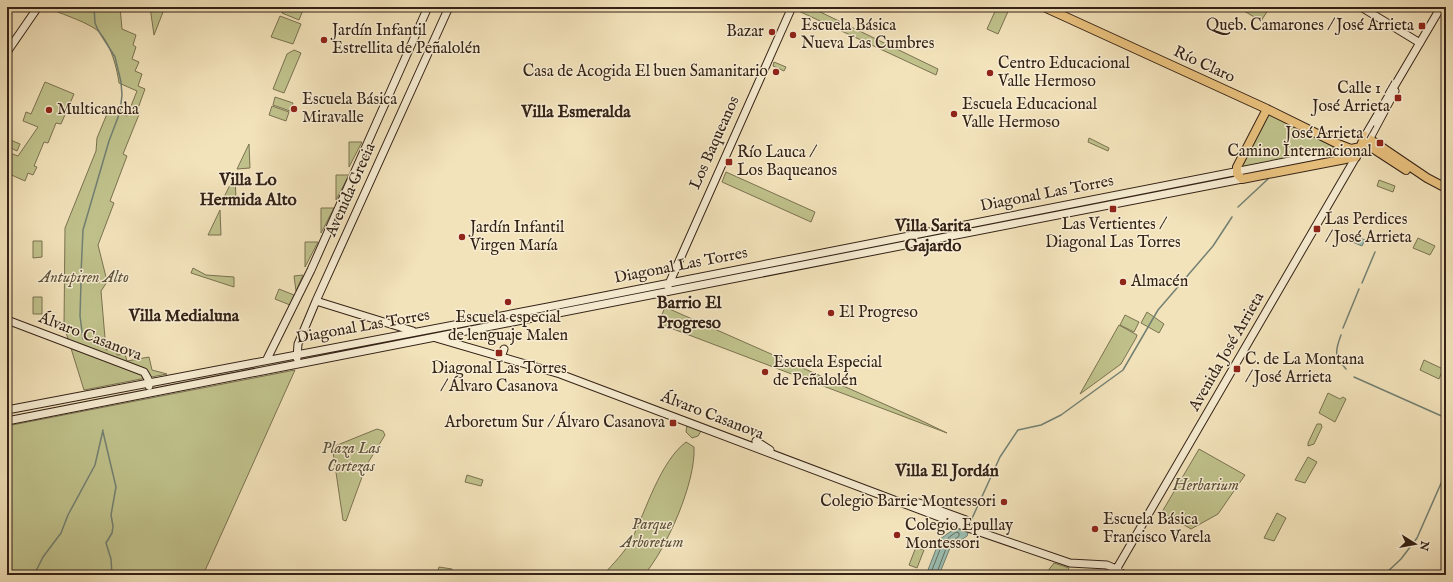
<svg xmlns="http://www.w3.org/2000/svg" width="1453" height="582" font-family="'IM FELL English',serif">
<rect width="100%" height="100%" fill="#f3e3bb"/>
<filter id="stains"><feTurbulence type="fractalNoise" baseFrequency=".005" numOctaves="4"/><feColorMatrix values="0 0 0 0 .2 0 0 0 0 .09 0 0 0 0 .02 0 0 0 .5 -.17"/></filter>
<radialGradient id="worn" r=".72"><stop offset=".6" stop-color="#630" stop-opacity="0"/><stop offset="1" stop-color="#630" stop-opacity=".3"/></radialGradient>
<path fill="#c0c28c" stroke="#7a7251" d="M46,7h74l2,22 14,6 -3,10 3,2 -4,12 7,3 -4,9 7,3 -4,12 7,3 -8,22 3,1 -17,42 4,2 -17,45 4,2 -16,42 8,32 3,2 -8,12 5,59 10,-2 1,7 8,-1 2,7 22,-4 3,13 15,4 -83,16 -20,-64 1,-98 31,-77 1,-13 12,-29 18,7 10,-25 -18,-8c-2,-16 -10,-46 -25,-55 -15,-9 -33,-14 -48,-21z
M150,7h15l-11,28z
M284,7h13l6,3 -4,10 -17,-7z
M790,7h20l128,62 -2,6z
M997,7h13l-12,27 -11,-5z
M1247,7h23l-9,14 -17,-10z
M280,16l21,8 -8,20 -22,-7z
M294,50l7,3 -17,40 -11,-4 14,-35z
M774,62l12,5 -2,4 -11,-5z
M45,82l29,12 -13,30 -5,-1 -8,20 -4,-1 -10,24 3,1 -4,8 -5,-2 -3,8 -18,-8v-21l11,4 20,-29 -15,-6 3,-9 5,2z
M275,97l18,6 -3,8 -17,-6z
M272,106l17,6 -3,9 -17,-6z
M1268,112l76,36 -107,21z
M1089,138l20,10 -1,3 -20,-9z
M8,139l12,5 -3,7 -10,-5z
M349,142h13l-13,25z
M249,144l1,24 -13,1z
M726,172l89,40 -4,10 -89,-40z
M235,175l1,25 -14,1z
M336,175h13l-13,25z
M1379,180l16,6 -2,6 -16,-6z
M321,208h13l-13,25z
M220,210l1,25h-13z
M1418,238l17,8 -5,9 -17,-7z
M33,241h9v16l-9,1z
M305,242h13l-13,25z
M193,268l13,7 28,2v10l-43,-14z
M303,275l-7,16 -2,-15z
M279,289l15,6 -4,10 -15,-6z
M33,297h9v17h-9z
M665,307l255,113 27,13 -287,-109 -1,-2z
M1147,312l17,12 -5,9 -18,-10z
M1125,315l14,7 -5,10 -14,-7z
M1119,325l18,10 -1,3 -15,26 -41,30z
M1424,360l19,9 -4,10 -19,-9z
M295,370l-92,205h-196v-149z
M1328,393l12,6 3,-2 3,2 -11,23 -16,-9z
M1317,424h4l1,3 -8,17 -6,2v-3z
M687,425l14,6 -3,5 -6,2 -6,-6z
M377,429l6,2 2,4 -19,31 -20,55 -3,-1 -10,-68 2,-6z
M686,442l8,5c2,35 -27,101 -50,128h-41c10,-11 22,-23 29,-36 14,-29 28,-77 54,-97z
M1199,449l46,26 -27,39 -27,15 -29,-17z
M1308,457l9,5 -12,21 -10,-3z
M467,475l16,5 -2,6 -16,-4z
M1277,513l9,5 -12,23 -10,-3z
M916,547l8,3 -7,18 -8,-3z
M1054,563l15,5 -4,7h-18v-3z
M439,567l13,2 -1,6 -14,-2z"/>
<path fill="#9bbeb1" stroke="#728073" d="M1353,235l12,5 -3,6 -12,-5z
M957,527l11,6 -1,3 -17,12 -11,27h-13l14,-36z"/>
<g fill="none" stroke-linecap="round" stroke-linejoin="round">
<path stroke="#687064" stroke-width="1" d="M930,575l13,-33 13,-10 3,1v3l-12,10 -11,29"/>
<path stroke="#728073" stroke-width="1.5" d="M1238,207l30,-28
M81,274l2,-44 26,-89 11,-29 2,-17 -1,-13 -6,-25 -17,-27 -3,-7 -1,-16
M81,282l-1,34 3,23
M1362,283l13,-31
M1343,328l16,-39
M1341,335c-6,16 -7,21 5,34
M1354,377l92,41
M103,432l13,55 -5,28 2,11 -1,7 -6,10 5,16 1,16
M969,525l31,-68 18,-27 23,-5 20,-10 62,-45 35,-60 55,-64 19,-29
M34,575l9,-18 18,-24 7,-18 27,-50 8,-35
M1384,575l17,-16 16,-21 29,-66"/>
<defs>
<path id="secondary" d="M1361,7l59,36
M7,52l31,-45
M1365,136l76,-129
M1365,142l5,-4 25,-47
M668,286l124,-279
M316,301l97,30
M7,320l137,52 4,7 1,7
M436,338l124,36 411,155 99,34 37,2 9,4 8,6
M501,357l3,-8
M297,358l1,-14 18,-43 133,-294
M267,359l44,-89 117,-263
M7,410l541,-103 803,-158
M7,421l1235,-242
M756,441l14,9
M910,504l9,-1 47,17 -3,5
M1113,575l243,-418"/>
<path id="primary" d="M1044,7l223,102 71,35 13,5 10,-2
M1267,109l-30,58v7l5,5 114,-22 9,-21 62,42 19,10
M1363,142l43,28"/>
</defs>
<use href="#secondary" stroke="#342216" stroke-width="9"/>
<use href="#primary" stroke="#342216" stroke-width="10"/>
<use href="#secondary" stroke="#f7edd3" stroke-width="7"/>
<use href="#primary" stroke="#eac27e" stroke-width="8"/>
</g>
<g fill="#8f2418" stroke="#f7edd3" stroke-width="1.5">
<rect x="1418" y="22" width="8" height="8" rx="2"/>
<circle cx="772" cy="32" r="4"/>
<circle cx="793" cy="35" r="4"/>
<circle cx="324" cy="40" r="4"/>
<circle cx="776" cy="72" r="4"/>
<circle cx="990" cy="73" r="4"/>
<rect x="1394" y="94" width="8" height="8" rx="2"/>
<circle cx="294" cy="109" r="4"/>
<circle cx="49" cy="110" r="4"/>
<circle cx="954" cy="114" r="4"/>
<rect x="1376" y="139" width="8" height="8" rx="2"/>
<rect x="725" y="158" width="8" height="8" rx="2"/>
<rect x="1109" y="205" width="8" height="8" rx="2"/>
<rect x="1313" y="225" width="8" height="8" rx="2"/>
<circle cx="462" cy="237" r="4"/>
<circle cx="1123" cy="282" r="4"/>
<circle cx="508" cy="302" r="4"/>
<circle cx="831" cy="313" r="4"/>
<rect x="495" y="349" width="8" height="8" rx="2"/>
<rect x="1233" y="365" width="8" height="8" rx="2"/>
<circle cx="765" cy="372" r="4"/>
<rect x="669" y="419" width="8" height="8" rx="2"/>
<circle cx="1004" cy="502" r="4"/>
<circle cx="1095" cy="529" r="4"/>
<circle cx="897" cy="535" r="4"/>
</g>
<g text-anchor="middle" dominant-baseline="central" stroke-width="3" stroke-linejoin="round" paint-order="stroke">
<g font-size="16" fill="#342216" stroke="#f7edd3" text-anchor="start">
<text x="801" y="26">Escuela Básica<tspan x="801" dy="18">Nueva Las Cumbres</tspan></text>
<text x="1414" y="26" text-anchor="end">Queb. Camarones / José Arrieta</text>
<text x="332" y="31">Jardín Infantil<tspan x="332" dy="18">Estrellita de Peñalolén</tspan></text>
<text x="764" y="32" text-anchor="end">Bazar</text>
<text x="998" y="64">Centro Educacional<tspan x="998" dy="18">Valle Hermoso</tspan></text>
<text x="768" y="72" text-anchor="end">Casa de Acogida El buen Samanitario</text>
<text x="1390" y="89" text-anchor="end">Calle 1 /<tspan x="1390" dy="18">José Arrieta</tspan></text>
<text x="302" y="100">Escuela Básica<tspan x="302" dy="18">Miravalle</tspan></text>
<text x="962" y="105">Escuela Educacional<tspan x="962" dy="18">Valle Hermoso</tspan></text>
<text x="57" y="110">Multicancha</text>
<text x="1372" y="134" text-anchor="end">José Arrieta /<tspan x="1372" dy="18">Camino Internacional</tspan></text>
<text x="737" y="153">Río Lauca /<tspan x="737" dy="18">Los Baqueanos</tspan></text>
<text x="1325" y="220">Las Perdices<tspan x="1325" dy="18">/ José Arrieta</tspan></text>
<text x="1113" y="225" text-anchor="middle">Las Vertientes /<tspan x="1113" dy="18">Diagonal Las Torres</tspan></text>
<text x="470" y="228">Jardín Infantil<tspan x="470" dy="18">Virgen María</tspan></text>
<text x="1131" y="282">Almacén</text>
<text x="839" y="313">El Progreso</text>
<text x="508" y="318" text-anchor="middle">Escuela especial<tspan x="508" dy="18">de lenguaje Malen</tspan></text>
<text x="1245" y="360">C. de La Montana<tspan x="1245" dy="18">/ José Arrieta</tspan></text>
<text x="773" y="363">Escuela Especial<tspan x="773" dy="18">de Peñalolén</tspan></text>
<text x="499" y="369" text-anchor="middle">Diagonal Las Torres<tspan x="499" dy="18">/ Álvaro Casanova</tspan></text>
<text x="665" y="423" text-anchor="end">Arboretum Sur / Álvaro Casanova</text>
<text x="996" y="502" text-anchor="end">Colegio Barrie Montessori</text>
<text x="1103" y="520">Escuela Básica<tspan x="1103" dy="18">Francisco Varela</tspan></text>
<text x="905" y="526">Colegio Epullay<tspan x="905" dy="18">Montessori</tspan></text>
</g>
<g font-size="16" fill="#342216" stroke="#f7edd3">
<text transform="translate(1204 65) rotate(25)">Río Claro</text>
<text transform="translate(715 143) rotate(-66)">Los Baqueanos</text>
<text transform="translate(351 190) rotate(-66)">Avenida Grecia</text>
<text transform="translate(1047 194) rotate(-11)">Diagonal Las Torres</text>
<text transform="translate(681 266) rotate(-11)">Diagonal Las Torres</text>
<text transform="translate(363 327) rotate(-10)">Diagonal Las Torres</text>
<text transform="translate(90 337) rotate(21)">Álvaro Casanova</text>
<text transform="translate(1227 352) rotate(-60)">Avenida José Arrieta</text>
<text transform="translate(712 416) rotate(21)">Álvaro Casanova</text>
</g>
<g font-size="16" font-style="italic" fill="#5e5239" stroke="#f7edd3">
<text x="84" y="278">Antupiren Alto</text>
<text x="351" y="449">Plaza Las<tspan x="351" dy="18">Cortezas</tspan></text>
<text x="1206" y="486">Herbarium</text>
<text x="652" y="525">Parque<tspan x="652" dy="18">Arboretum</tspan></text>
</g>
<g font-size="17" font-weight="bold" fill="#342216" stroke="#f7edd3">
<text x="576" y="112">Villa Esmeralda</text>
<text x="248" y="180">Villa Lo<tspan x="248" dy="20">Hermida Alto</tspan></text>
<text x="933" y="226">Villa Sarita<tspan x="933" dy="20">Gajardo</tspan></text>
<text x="689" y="303">Barrio El<tspan x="689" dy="20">Progreso</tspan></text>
<text x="184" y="316">Villa Medialuna</text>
<text x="947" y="471">Villa El Jordán</text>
</g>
</g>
<rect width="1453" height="582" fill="none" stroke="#f3e3bb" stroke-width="24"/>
<rect x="8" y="8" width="1437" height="566" fill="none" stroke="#342216" stroke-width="2"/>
<rect x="12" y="12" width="1429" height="558" fill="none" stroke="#342216"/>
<g transform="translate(1415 544) rotate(101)" stroke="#f7edd3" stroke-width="3" paint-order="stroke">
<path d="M0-3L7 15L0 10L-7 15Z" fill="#342216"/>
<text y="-6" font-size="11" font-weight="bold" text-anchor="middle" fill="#342216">N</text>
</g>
<rect width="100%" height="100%" filter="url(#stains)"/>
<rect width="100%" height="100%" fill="url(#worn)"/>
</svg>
